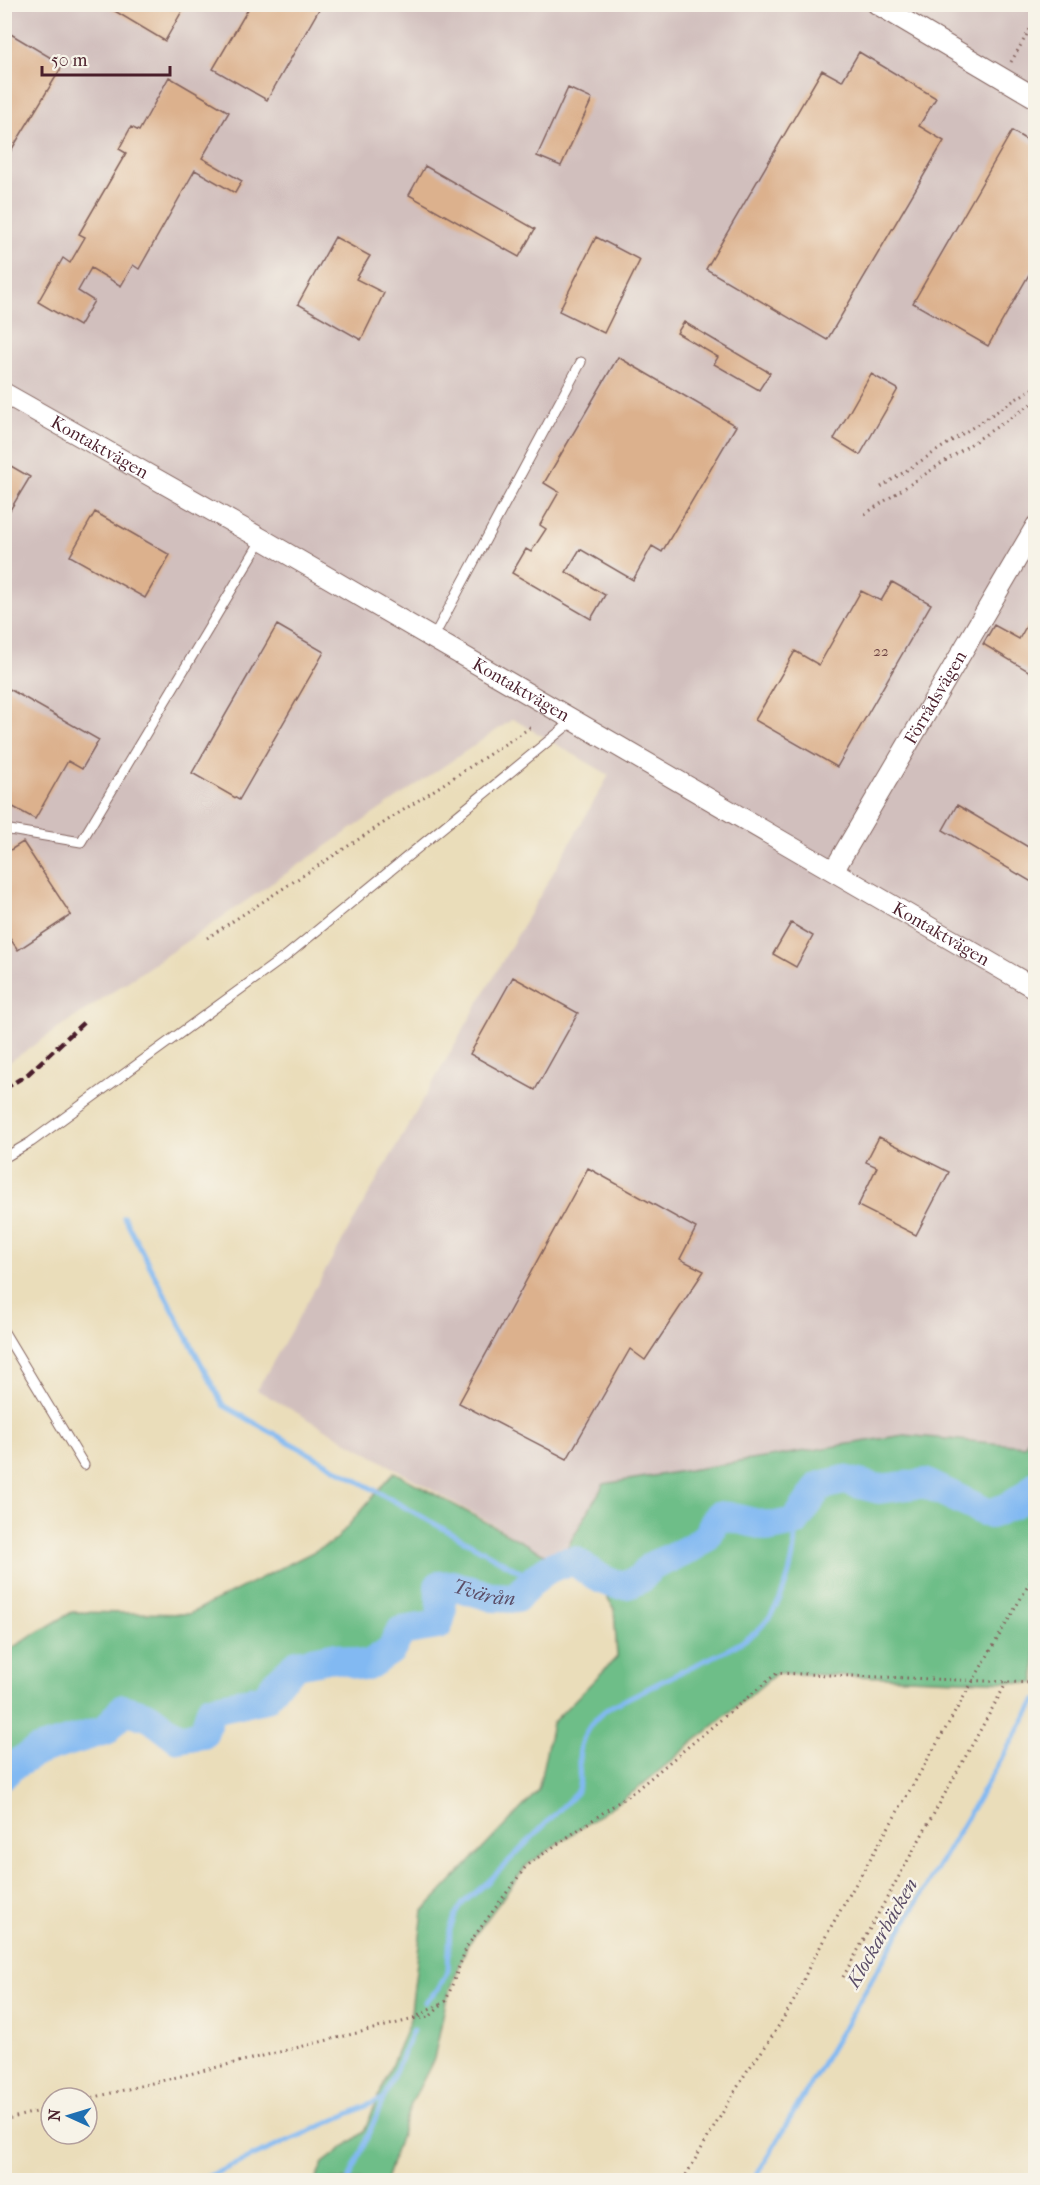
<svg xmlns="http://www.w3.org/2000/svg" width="1040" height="2185" font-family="'IM FELL French Canon',serif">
<rect width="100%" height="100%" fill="#f7f3e8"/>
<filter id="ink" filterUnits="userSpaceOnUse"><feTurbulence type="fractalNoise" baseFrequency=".0167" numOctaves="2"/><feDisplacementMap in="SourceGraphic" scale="12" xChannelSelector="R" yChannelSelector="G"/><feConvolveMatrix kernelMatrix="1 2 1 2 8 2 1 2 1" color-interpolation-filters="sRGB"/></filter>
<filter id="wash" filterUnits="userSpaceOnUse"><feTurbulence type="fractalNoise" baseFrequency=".008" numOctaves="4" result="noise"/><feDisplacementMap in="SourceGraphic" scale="24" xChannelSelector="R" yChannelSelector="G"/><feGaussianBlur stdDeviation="1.35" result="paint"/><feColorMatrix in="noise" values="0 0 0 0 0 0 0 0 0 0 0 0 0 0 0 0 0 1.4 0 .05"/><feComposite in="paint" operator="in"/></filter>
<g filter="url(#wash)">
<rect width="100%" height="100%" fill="#eaddba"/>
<path fill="#d1bfbd" d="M5,5h1030l1,1427 -11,16 -466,114 -302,-172 352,-615 -96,-56 -508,346z"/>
<path fill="#6ebe88" stroke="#5c6e5a" stroke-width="1.5" d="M1035,1430v253l-258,-10 -141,117 -109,75 -60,81 -21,55 -12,58 -23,45 -25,76h-71l8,-17 41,-31 46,-112 13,-109 115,-120 14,-68 65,-66 -3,-49 -21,-33 -18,-14c-27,2 -42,18 -59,37l-23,-1 -40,-12 -14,1 3,26 -4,13 -37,6 -10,19 -24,16 -35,-9 -35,7 -21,19 -11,15 -54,11 -8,25 -25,4 -28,-21 -27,-8 -17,21 -69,21 -26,16 -6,7v-122l67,-40 117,2 146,-73 59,-69 165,90 45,-78 300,-49 120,11z"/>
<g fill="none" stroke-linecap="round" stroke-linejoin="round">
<path stroke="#82b9f2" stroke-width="5" d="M124,1217l99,188 310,174
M425,2002l14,-14 9,-18 2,-40 5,-14 8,-13 25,-21 88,-89c6,-11 3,-20 3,-32 0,-24 13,-43 33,-55 28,-14 55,-27 83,-41 19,-9 40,-17 57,-30 31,-23 45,-76 43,-113
M200,2180l182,-81
M349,2180l64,-150
M754,2180l282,-480"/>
<path stroke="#82b9f2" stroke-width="30" id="s1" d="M4,1774l7,-7 26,-16 69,-21 17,-21 27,8 28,21 25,-4 8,-25 54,-11 11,-15 21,-19 35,-7 35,9 24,-16 10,-19 37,-6 4,-13 -3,-26 14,-1 40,12 23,1c17,-19 32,-35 59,-37 18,14 43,34 66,17 5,-5 7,-10 13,-13 18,-8 38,-15 53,-29 5,-6 5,-14 11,-20l12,1 41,10 24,-5 25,-36 24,-6 35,9 46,-6 65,31c18,-7 33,-13 46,-28"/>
</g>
<g id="blocks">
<path fill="#dcb18d" d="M103,4h83l-21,37z
M251,4h71l-55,96 -54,-31z
M4,30l59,35 -59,97z
M859,52l77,46 -17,28 25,15 -117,199 -121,-71 116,-199 20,11z
M169,77l60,35 -27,46 40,23 -7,12 -40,-23 -56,99 -6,-4 -12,21 -30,-18 -13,23 16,10 -15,25 -41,-24 25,-44 7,5 15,-26 -6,-3 47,-81 -7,-4 12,-22 8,4z
M568,88l24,11 -31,67 -24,-10z
M1012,131l23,14v119l-47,82 -75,-43z
M425,166l110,63 -16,28 -110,-62z
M335,237l35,19 -14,23 28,14 -23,47 -63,-36z
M596,237l44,23 -36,73 -45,-22z
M684,322l86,51 -11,17 -45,-26 4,-7 -41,-24z
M618,357l118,69 -74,126 -10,-6 -19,34 -53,-31 -14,23 39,23 -14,24 -79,-46 14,-24 5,3 15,-23 -6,-4 19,-33 -15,-9z
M871,374l27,15 -38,66 -26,-16z
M4,462l26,15 -26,43z
M95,512l75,43 -25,43 -75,-42z
M892,582l39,22 -94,163 -82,-47 40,-69 24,14 42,-74 20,10z
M1035,611v64l-52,-31 11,-19 25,14z
M277,625l47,27 -85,148 -47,-27z
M4,686l95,54 -17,29 -14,-8 -33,58 -31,-17z
M957,805l78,46v33l-92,-54z
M23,842l48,73 -53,35 -14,-20v-76z
M791,923l22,13 -17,31 -23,-13z
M513,977l65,36 -43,77 -65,-36z
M879,1137l70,35 -33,63 -58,-29 19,-39 -11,-5z
M588,1168l108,60 -16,31 24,12 -59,89 -15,-11 -63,110 -108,-56z"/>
</g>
</g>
<g filter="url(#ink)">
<use href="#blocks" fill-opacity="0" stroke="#82625d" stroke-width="1.5"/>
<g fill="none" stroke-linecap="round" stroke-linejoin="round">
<defs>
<path id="lane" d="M433,638l148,-276
M4,829l77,13 181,-303
M4,1158l27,-16 255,-186 288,-236
M4,1332l80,133"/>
<g id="street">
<path d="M877,4l159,94"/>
<path id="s2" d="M4,393l258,146 774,450"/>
<path id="s3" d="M834,870l202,-344"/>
</g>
</defs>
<use href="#lane" stroke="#82625d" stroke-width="11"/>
<use href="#street" stroke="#82625d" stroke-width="22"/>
<path stroke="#82625d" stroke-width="3" stroke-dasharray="1.5 4.5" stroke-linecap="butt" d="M1011,62l25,-43
M881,487l155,-101
M865,514l171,-113
M207,938l324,-211
M843,1977l164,-295
M414,2019l15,-2 13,-12
M87,2099l323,-79 36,-19 21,-55 60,-81 109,-75 141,-117 259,10
M4,2120l47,-12
M683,2180l64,-109 21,-28 27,-44 14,-32 23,-42 204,-353"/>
<use href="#lane" stroke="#fff" stroke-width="9"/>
<use href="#street" stroke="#fff" stroke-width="20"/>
<path stroke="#4a1f2b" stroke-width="4.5" stroke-dasharray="9 4.5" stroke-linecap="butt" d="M4,1089l24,-15 56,-52"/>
</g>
</g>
<g text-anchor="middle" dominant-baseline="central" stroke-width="5" stroke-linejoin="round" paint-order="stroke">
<g font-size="15" fill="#6e4444">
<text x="881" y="651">22</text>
</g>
<g font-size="18" fill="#4a1f2b" stroke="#f7f3e8">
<text stroke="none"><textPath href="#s2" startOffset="110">Kontaktvägen</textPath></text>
<text stroke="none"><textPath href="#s2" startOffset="596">Kontaktvägen</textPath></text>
<text stroke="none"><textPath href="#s3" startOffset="200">Förrådsvägen</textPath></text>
<text stroke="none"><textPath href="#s2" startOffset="1082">Kontaktvägen</textPath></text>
</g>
<g font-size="20" font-style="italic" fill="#5b4d67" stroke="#f7f3e8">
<text stroke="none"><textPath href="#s1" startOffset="602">Tvärån</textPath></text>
<text transform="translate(882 1933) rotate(-60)">Klockarbäcken</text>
</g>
</g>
<rect width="1040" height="2185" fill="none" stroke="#f7f3e8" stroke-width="24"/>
<g transform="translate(69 2116) rotate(274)"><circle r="28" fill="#f7f3e8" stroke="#b29e9c" stroke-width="1.5"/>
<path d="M0-4.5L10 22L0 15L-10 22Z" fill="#1f6fb2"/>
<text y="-9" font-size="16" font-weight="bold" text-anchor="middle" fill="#4a1f2b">N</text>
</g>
<path d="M42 66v9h128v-9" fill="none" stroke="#4a1f2b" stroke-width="3"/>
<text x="51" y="66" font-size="18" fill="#4a1f2b" stroke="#f7f3e8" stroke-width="4.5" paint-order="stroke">50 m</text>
</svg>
